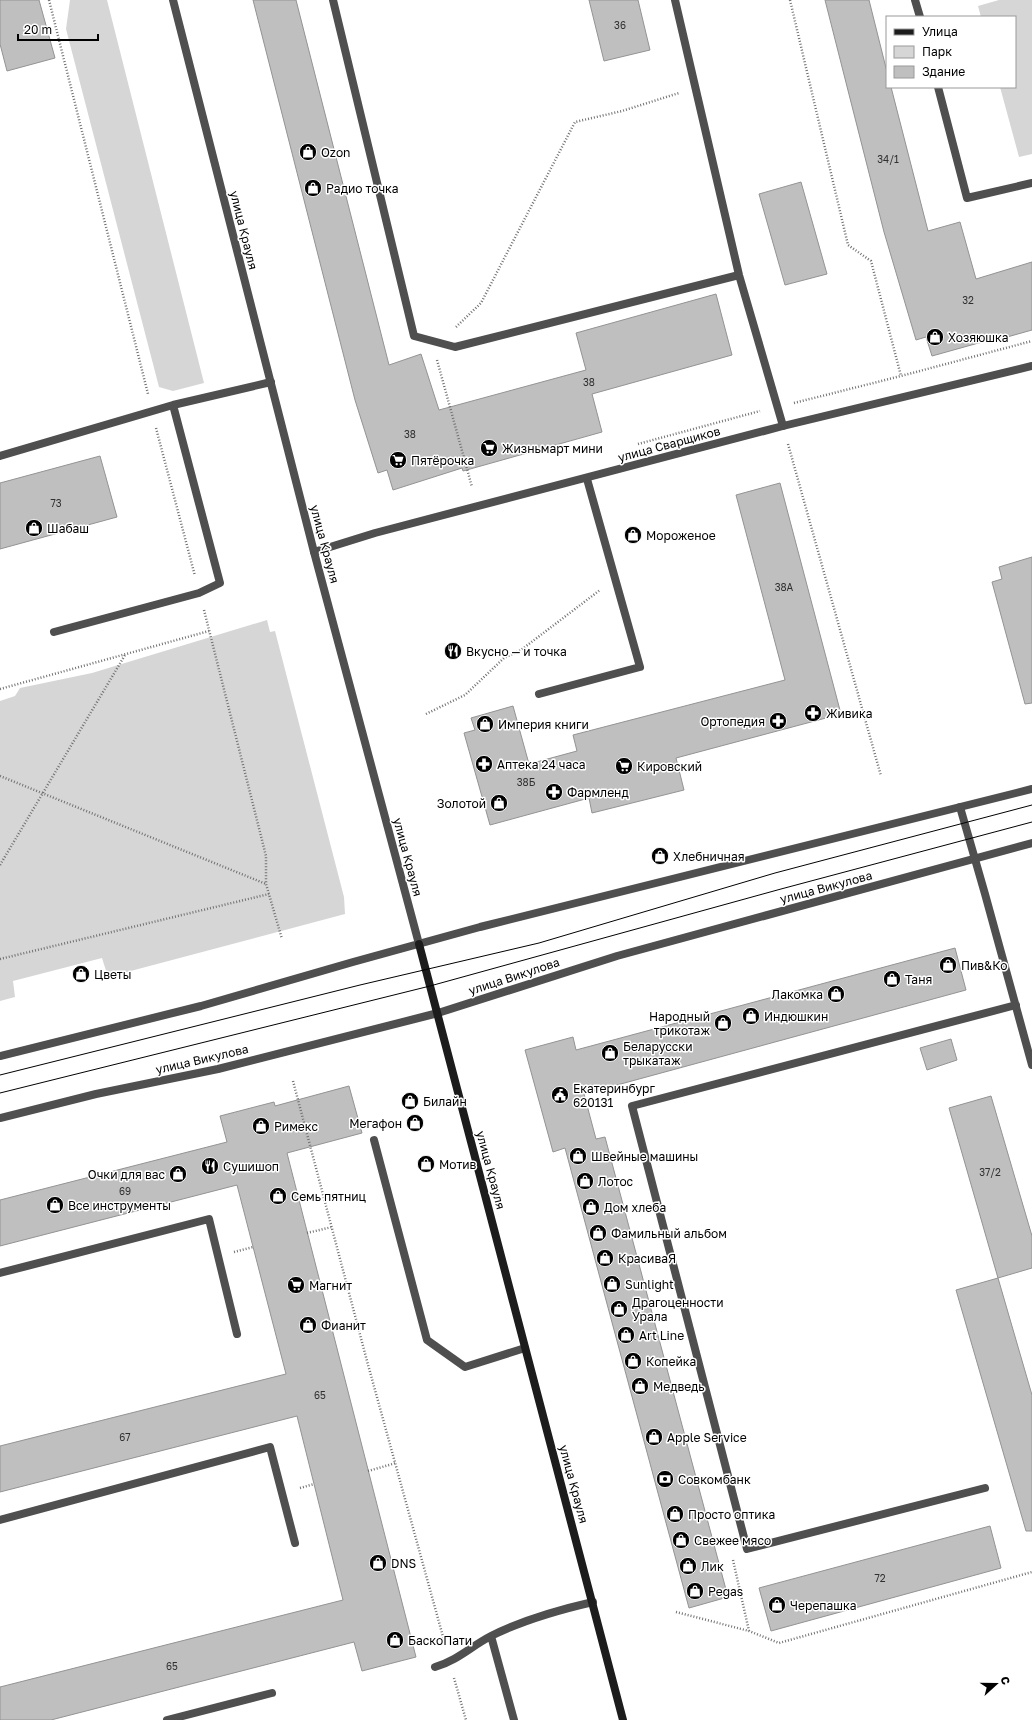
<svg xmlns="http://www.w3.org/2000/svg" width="1032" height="1720" font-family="'Golos Text',sans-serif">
<rect width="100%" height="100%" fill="#fff"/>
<path fill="#d6d6d6" d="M70,0h37l97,383 -31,8 -14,-4 -93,-358z
M999,0h33v154l-13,3 -19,-70h15v-70h-34l-3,-11z
M267,620l3,12 5,-1 69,266 1,17 -237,63 -6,-19 -89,23 2,16 -15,4v-300l15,-5 5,-8 72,-15z"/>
<path fill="#bfbfbf" stroke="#939393" d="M0,0h39l16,58 -48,13 -7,-27z
M253,0h43l93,365 32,-11 18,56 147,-40 -10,-37 140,-39 16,61 -140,39 10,38 -139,39 -1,-3 -69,22 -6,-20 -9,3 -23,-73z
M589,0h49l12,50 -46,11z
M825,0h44l18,72v15h4l37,144 32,-9 16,57 56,-17v68l-32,9v-2l-68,19 -6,-19 -10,3 -32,-108z
M801,182l26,92 -42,11 -26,-91z
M100,456l17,61 -117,32v-66z
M780,483l61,231 -165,44 8,32 -92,23 -3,-15 -99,27 -26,-92 11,-3 -4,-12 42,-12 16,58 48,-13 -4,-16 212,-55 -49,-185z
M1032,557v146l-7,1 -33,-122 10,-3 -3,-12z
M955,948l11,42 -382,104 12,45 9,-2 123,460 -39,11 -124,-460 -12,4 -28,-102 48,-13 3,13z
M951,1039l6,21 -30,10 -7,-22z
M349,1086l13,47 -75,20 129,504 -54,14 -8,-29 -303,78h-51v-33l343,-87 -46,-184 -297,76v-46l286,-72 -49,-189 -237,61v-46l227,-58 -7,-26 54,-14 1,4z
M991,1096l41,140v32l-34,10 -49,-170z
M998,1278l34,117v136h-6l-70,-241z
M990,1526l11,42 -230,63 -12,-43z"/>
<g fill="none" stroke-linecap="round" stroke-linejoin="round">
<path stroke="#717171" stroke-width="2.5" stroke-dasharray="1 2" stroke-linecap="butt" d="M49,0l99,394
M790,0l58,245 23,16 30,115
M456,327l25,-24 94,-181 47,-11 57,-18
M437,360l35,127
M794,403l107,-27 131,-35
M156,428l39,148
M638,444l122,-33
M788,444l93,332
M204,610l62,246v28l16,55
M0,689l209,-58
M426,714l39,-19 39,-37 17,-8 79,-60
M0,776l266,108
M0,865l125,-210
M0,959l269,-65
M293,1081l74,280 78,283
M307,1233l25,-6
M234,1252l19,-5
M368,1471l28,-8
M300,1488l14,-4
M733,1560l16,71
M676,1612l73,19 30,12 253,-71
M454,1678l12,42"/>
<path stroke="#4f4f4f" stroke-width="8" d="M333,0l81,336 41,11 284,-72
M675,0l64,275 44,151
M915,0l5,17
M938,87l29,111 65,-15
M0,456l173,-51 98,-23
M54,632l145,-39 21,-10 -47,-178
M539,694l101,-27 -53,-188
M960,807l25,87 47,171
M374,1140l53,200 38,27 60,-19
M0,1273l209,-54 28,115
M985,1488l-238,61 -115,-443 384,-101
M0,1520l270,-73 25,96
M491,1636l23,84
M435,1667c23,-7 35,-20 56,-31 32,-16 67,-26 102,-34
M167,1720l105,-27"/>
<path stroke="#4f4f4f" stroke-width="8" d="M314,552l61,-19 408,-107 249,-60"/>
<path stroke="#4f4f4f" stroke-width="8" d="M173,0l141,552 105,392
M0,1056l201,-50 152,-44 127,-35 552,-138
M0,1118l96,-24 122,-25 220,-56 179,-57 415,-113"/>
<path stroke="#1c1c1c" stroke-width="8" d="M419,944l204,776"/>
<path stroke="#000" stroke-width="1" d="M0,1075l360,-90 179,-42 236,-70 257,-68
M0,1093l430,-107 351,-97 251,-67"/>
</g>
<defs>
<symbol id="shop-disc" viewBox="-11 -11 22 22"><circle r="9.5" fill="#000" stroke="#fff"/><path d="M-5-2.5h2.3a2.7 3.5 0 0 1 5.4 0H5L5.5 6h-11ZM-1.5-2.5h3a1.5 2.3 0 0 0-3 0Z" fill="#fff"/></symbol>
<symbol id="supermarket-disc" viewBox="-11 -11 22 22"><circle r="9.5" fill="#000" stroke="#fff"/><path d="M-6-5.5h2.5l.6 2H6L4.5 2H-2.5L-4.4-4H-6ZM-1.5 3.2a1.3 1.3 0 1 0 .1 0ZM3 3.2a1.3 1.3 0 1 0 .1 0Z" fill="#fff"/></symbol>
<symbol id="restaurant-disc" viewBox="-11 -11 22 22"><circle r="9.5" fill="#000" stroke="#fff"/><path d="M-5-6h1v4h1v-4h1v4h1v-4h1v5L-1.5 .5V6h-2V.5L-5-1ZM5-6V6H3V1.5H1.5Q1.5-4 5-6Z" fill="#fff"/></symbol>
<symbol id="pharmacy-disc" viewBox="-11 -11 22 22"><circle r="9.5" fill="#000" stroke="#fff"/><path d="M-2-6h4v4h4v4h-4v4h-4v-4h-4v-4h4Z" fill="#fff"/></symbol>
<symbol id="civic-disc" viewBox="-11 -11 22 22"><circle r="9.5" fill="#000" stroke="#fff"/><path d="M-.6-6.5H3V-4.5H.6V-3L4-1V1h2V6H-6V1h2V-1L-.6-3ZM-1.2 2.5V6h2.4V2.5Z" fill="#fff"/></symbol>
<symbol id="bank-disc" viewBox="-11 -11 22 22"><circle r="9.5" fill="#000" stroke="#fff"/><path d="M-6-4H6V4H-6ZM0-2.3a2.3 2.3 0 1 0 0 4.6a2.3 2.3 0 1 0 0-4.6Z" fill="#fff"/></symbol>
</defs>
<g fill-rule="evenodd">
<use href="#shop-disc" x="298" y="142" width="20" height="20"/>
<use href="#shop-disc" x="303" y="178" width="20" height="20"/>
<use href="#shop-disc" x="925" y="327" width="20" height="20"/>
<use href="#supermarket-disc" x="479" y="438" width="20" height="20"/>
<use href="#supermarket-disc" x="388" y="450" width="20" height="20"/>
<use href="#shop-disc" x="24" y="518" width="20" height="20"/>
<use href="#shop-disc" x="623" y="525" width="20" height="20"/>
<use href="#restaurant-disc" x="443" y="641" width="20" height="20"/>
<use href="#pharmacy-disc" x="803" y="703" width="20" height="20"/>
<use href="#pharmacy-disc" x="768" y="711" width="20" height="20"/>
<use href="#shop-disc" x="475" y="714" width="20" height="20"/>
<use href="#pharmacy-disc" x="474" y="754" width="20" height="20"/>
<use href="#supermarket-disc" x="614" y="756" width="20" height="20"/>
<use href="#pharmacy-disc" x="544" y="782" width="20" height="20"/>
<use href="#shop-disc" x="489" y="793" width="20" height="20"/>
<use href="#shop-disc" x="650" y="846" width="20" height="20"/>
<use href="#shop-disc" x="938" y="955" width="20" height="20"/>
<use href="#shop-disc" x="71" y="964" width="20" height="20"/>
<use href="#shop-disc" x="882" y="969" width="20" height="20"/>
<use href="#shop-disc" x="826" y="984" width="20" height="20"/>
<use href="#shop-disc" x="741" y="1006" width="20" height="20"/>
<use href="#shop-disc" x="713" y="1013" width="20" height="20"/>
<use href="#shop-disc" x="600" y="1043" width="20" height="20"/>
<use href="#civic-disc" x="550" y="1085" width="20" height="20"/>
<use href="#shop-disc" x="400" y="1091" width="20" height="20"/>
<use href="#shop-disc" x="405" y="1113" width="20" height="20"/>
<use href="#shop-disc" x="251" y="1116" width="20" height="20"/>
<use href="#shop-disc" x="568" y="1146" width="20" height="20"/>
<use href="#shop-disc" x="416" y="1154" width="20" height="20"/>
<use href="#restaurant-disc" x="200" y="1156" width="20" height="20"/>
<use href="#shop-disc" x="168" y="1164" width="20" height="20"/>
<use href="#shop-disc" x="575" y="1171" width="20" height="20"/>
<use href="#shop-disc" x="268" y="1186" width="20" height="20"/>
<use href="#shop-disc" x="45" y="1195" width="20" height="20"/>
<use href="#shop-disc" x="581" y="1197" width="20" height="20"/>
<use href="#shop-disc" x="588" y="1223" width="20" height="20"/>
<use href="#shop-disc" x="595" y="1248" width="20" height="20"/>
<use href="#shop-disc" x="602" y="1274" width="20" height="20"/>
<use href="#supermarket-disc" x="286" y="1275" width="20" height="20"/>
<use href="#shop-disc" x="609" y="1299" width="20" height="20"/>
<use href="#shop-disc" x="298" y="1315" width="20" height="20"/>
<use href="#shop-disc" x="616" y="1325" width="20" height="20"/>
<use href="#shop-disc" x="623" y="1351" width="20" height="20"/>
<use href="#shop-disc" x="630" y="1376" width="20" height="20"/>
<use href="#shop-disc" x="644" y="1427" width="20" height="20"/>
<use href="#bank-disc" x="655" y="1469" width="20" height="20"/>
<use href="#shop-disc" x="665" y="1504" width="20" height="20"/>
<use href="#shop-disc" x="671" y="1530" width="20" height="20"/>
<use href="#shop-disc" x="368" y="1553" width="20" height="20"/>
<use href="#shop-disc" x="678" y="1556" width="20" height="20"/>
<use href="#shop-disc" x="685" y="1581" width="20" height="20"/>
<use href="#shop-disc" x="767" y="1595" width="20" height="20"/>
<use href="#shop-disc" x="385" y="1630" width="20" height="20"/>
</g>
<g text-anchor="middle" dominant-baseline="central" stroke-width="3" stroke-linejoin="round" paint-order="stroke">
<g font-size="10" fill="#303030">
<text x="620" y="25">36</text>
<text x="888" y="159">34/1</text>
<text x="968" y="300">32</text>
<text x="589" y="382">38</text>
<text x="410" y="434">38</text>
<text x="56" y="503">73</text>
<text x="784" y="587">38А</text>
<text x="526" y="782">38Б</text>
<text x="990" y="1172">37/2</text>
<text x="125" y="1191">69</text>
<text x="320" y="1395">65</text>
<text x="125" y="1437">67</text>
<text x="880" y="1578">72</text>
<text x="172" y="1666">65</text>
</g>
<g font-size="12" fill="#000" stroke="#fff" text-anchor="start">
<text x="321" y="152">Ozon</text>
<text x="326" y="188">Радио точка</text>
<text x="948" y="337">Хозяюшка</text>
<text x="502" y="448">Жизньмарт мини</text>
<text x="411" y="460">Пятёрочка</text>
<text x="47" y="528">Шабаш</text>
<text x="646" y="535">Мороженое</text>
<text x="466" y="651">Вкусно — и точка</text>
<text x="826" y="713">Живика</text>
<text x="765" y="721" text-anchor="end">Ортопедия</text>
<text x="498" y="724">Империя книги</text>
<text x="497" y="764">Аптека 24 часа</text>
<text x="637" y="766">Кировский</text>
<text x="567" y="792">Фармленд</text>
<text x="486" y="803" text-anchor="end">Золотой</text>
<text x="673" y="856">Хлебничная</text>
<text x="961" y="965">Пив&amp;Ко</text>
<text x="94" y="974">Цветы</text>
<text x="905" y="979">Таня</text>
<text x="823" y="994" text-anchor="end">Лакомка</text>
<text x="710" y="1016" text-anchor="end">Народный<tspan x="710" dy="14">трикотаж</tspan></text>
<text x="764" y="1016">Индюшкин</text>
<text x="623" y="1046">Беларусски<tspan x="623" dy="14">трыкатаж</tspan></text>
<text x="573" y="1088">Екатеринбург<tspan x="573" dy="14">620131</tspan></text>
<text x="423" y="1101">Билайн</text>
<text x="402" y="1123" text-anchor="end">Мегафон</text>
<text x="274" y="1126">Римекс</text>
<text x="591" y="1156">Швейные машины</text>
<text x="439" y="1164">Мотив</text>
<text x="223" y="1166">Сушишоп</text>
<text x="165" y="1174" text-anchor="end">Очки для вас</text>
<text x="598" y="1181">Лотос</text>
<text x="291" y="1196">Семь пятниц</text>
<text x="68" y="1205">Все инструменты</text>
<text x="604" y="1207">Дом хлеба</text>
<text x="611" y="1233">Фамильный альбом</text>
<text x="618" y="1258">КрасиваЯ</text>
<text x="625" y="1284">Sunlight</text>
<text x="309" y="1285">Магнит</text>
<text x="632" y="1302">Драгоценности<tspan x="632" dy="14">Урала</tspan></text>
<text x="321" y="1325">Фианит</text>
<text x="639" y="1335">Art Line</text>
<text x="646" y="1361">Копейка</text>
<text x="653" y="1386">Медведь</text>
<text x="667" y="1437">Apple Service</text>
<text x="678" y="1479">Совкомбанк</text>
<text x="688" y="1514">Просто оптика</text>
<text x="694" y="1540">Свежее мясо</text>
<text x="391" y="1563">DNS</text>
<text x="701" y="1566">Лик</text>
<text x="708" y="1591">Pegas</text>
<text x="790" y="1605">Черепашка</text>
<text x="408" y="1640">БаскоПати</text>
</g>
<g font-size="12" fill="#000" stroke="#fff">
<text transform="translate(244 230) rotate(76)">улица Крауля</text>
<text transform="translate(669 444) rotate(-15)">улица Сварщиков</text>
<text transform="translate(325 544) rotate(75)">улица Крауля</text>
<text transform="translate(408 857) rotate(75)">улица Крауля</text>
<text transform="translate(826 887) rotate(-15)">улица Викулова</text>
<text transform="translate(514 976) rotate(-18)">улица Викулова</text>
<text transform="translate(202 1059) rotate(-13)">улица Викулова</text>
<text transform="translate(491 1170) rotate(75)">улица Крауля</text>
<text transform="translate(574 1484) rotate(75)">улица Крауля</text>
</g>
</g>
<rect x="886" y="16" width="130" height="72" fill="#ffffff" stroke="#999999"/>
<rect x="894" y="29" width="20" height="6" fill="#1c1c1c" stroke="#999999"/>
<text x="922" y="36" font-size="12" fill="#000000">Улица</text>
<rect x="894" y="46" width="20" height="12" fill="#d6d6d6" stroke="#999999"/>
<text x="922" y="56" font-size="12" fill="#000000">Парк</text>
<rect x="894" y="66" width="20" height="12" fill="#bfbfbf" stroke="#999999"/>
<text x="922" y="76" font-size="12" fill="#000000">Здание</text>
<g transform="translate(996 1684) rotate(69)" stroke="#ffffff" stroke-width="3" paint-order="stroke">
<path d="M0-3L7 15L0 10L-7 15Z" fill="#000000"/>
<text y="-6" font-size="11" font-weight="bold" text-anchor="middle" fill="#000000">С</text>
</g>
<path d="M18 34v6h80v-6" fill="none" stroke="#000000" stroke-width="2"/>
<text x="24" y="34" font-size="12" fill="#000000" stroke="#ffffff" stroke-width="3" paint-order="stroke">20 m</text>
</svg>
